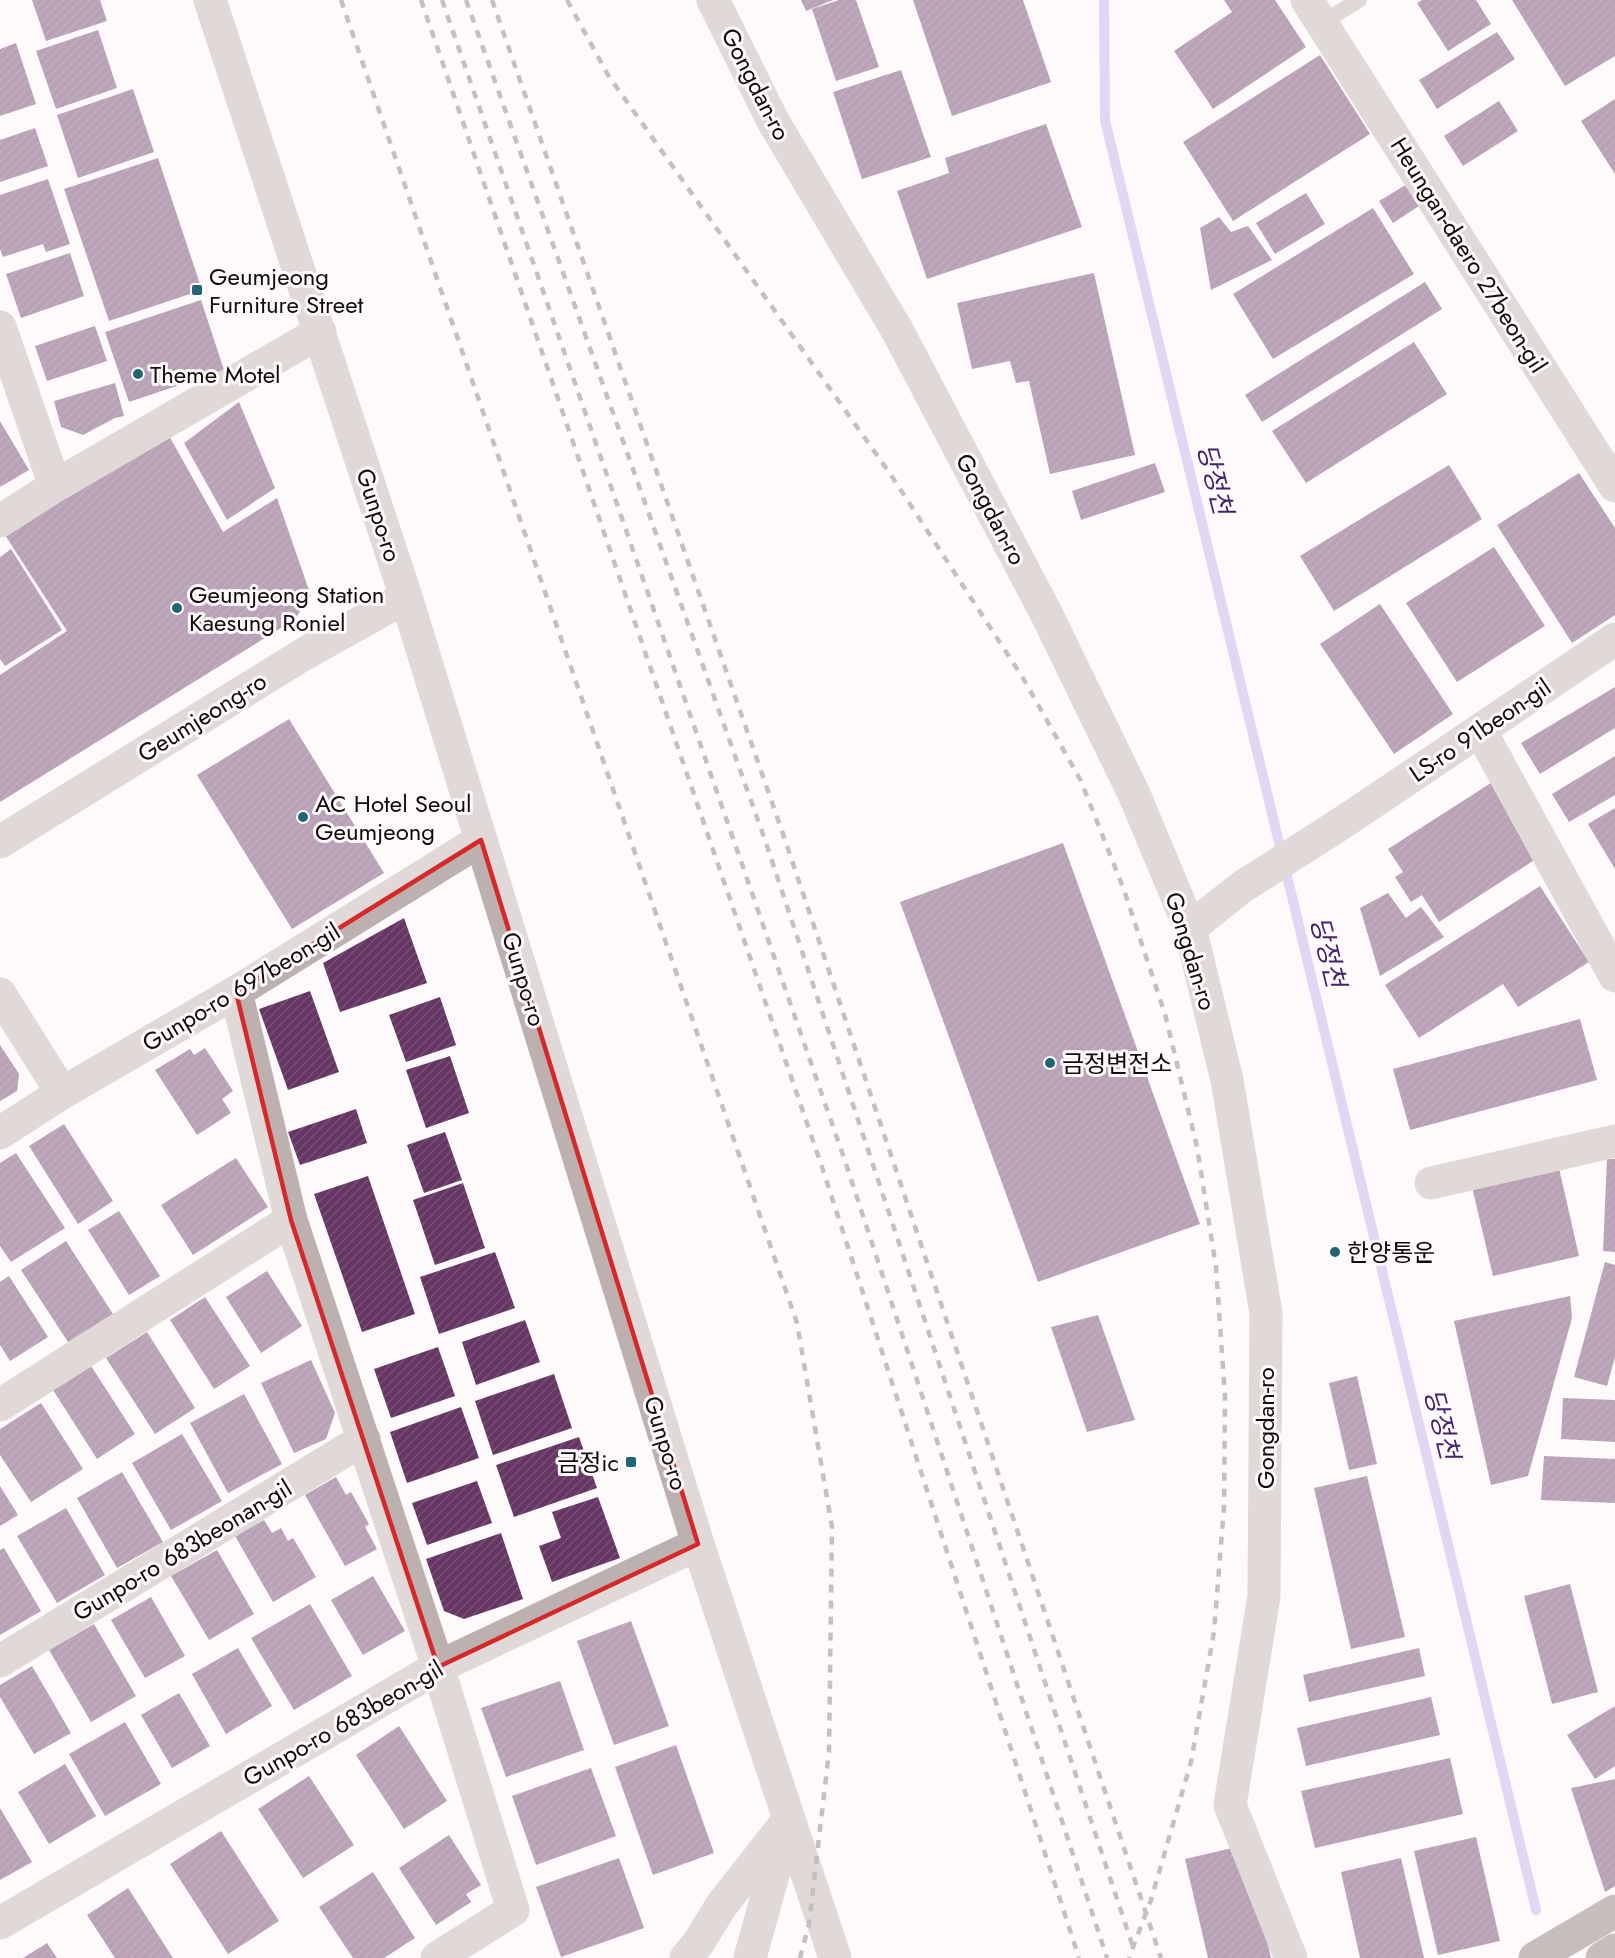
<svg xmlns="http://www.w3.org/2000/svg" width="1615" height="1958" font-family="Jost,'Noto Sans KR',sans-serif">
<defs>
<pattern id="building-hatch" width="6" height="6" patternUnits="userSpaceOnUse" patternTransform="scale(1.5)"><rect width="6" height="6" fill="#663664"/><path d="M-1 1l2-2M0 6l6-6M5 7l2-2" fill="none" stroke="#765074"/></pattern>
</defs>
<rect width="100%" height="100%" fill="#fef9fa"/>
<g fill="none" stroke-linecap="round" stroke-linejoin="round">
<path stroke="#c3acee" stroke-width="10" d="M1104,0l1,120 431,1790"/>
</g>
<path fill="url(#building-hatch)" d="M32,0h68l7,21 -61,20z
M801,0h32l-27,11z
M839,0h17l23,67 -43,14 -24,-72z
M913,0h110l28,82 -99,34z
M1224,0h51l31,47 -93,62 -39,-58 58,-39z
M1422,0h54l15,24 -43,27 -31,-48z
M1512,0h103v56l-50,30z
M98,30l19,58 -61,21 -20,-58z
M1497,32l18,27 -78,50 -18,-29z
M16,43l20,61 -36,12v-67z
M1320,55l50,79 -137,87 -50,-79z
M901,70l30,87 -69,22 -29,-87z
M133,89l21,63 -76,26 -21,-63z
M1615,99v75l-34,-53z
M1499,101l19,30 -55,35 -19,-30z
M1046,124l36,103 -155,52 -30,-88 52,-18 -4,-15z
M35,128l13,38 -48,16v-42z
M158,158l44,132 -93,31 -45,-132z
M48,179l22,65 -24,8 -3,-8 -40,13 -3,-8v-54z
M1409,183l13,21 -29,19 -14,-22z
M1306,193l19,31 -50,30 -19,-31z
M1373,208l41,66 -141,85 -40,-65z
M1219,217l12,15 17,-6 24,34 -61,30 -11,-62z
M70,253l14,43 -63,22 -15,-44z
M1094,273l41,182 -85,19 -21,-93 -13,2 -6,-22 -38,8 -15,-66z
M1425,282l17,27 -180,113 -17,-27z
M201,300l23,70 -95,32 -24,-70z
M95,326l12,35 -60,20 -12,-35z
M1414,342l33,52 -141,89 -34,-52z
M115,383l9,33 -9,2 -32,17 -22,-8 -7,-26z
M239,402l36,86 -48,32 -43,-77z
M0,421l29,49 -29,17z
M168,434l55,98 54,-34 34,98 -17,24 -294,182v-127l67,-44 -62,-96z
M1155,463l10,29 -84,28 -9,-29z
M1449,465l33,54 -148,92 -34,-55z
M1579,473l36,55v87l-43,28 -75,-118z
M1494,547l51,79 -88,56 -51,-79z
M11,549l51,81 -57,36 -5,-7v-102z
M1380,604l73,110 -59,40 -74,-110z
M1615,687v41l-75,46 -19,-31z
M289,719l95,154 -92,56 -95,-154z
M1615,756v39l-46,27 -17,-28z
M1494,781l48,74 -103,67 -17,-27 -11,7 -16,-25 8,-5 -15,-23z
M1615,808v61l-27,-45z
M1063,843l137,381 -162,58 -138,-380z
M1540,886l49,76 -71,45 -15,-23 -84,54 -34,-53z
M1388,893l18,25 15,-11 23,30 -64,39 -20,-68z
M404,918l23,65 -87,29 -17,-49z
M310,991l29,81 -51,18 -29,-81z
M440,997l16,48 -50,17 -17,-47z
M1580,1019l17,61 -187,50 -17,-61z
M0,1045l19,29 -2,17 -17,10z
M205,1048l28,43 -11,8 9,14 -34,22 -42,-65 35,-21 4,6z
M450,1056l19,57 -43,15 -20,-58z
M356,1109l11,34 -67,22 -12,-33z
M64,1124l49,77 -35,23 -49,-78z
M445,1132l17,48 -38,13 -17,-48z
M16,1153l49,75 -54,34 -11,-16v-83z
M236,1158l32,49 -75,48 -32,-50z
M1607,1159h8v93l-12,-1z
M1559,1168l20,88 -86,20 -21,-89z
M368,1176l47,138 -53,18 -48,-138z
M463,1183l22,65 -50,17 -22,-65z
M119,1211l41,65 -31,19 -41,-65z
M66,1241l47,73 -45,28 -47,-72z
M495,1252l20,56 -76,26 -19,-57z
M1605,1262l10,3v92l-8,29 -33,-9z
M267,1271l35,55 -41,27 -35,-56z
M9,1276l39,61 -38,24 -10,-16v-63z
M1570,1296l2,22 -44,158 -37,9 -37,-164z
M205,1297l45,69 -36,23 -44,-69z
M1098,1315l37,105 -48,12 -36,-105z
M525,1320l15,42 -64,23 -14,-43z
M147,1332l48,76 -40,26 -49,-76z
M438,1347l17,49 -64,22 -17,-49z
M311,1360l24,53 -9,26 -32,14 -33,-70z
M91,1366l44,68 -38,25 -44,-69z
M554,1374l18,54 -79,27 -18,-54z
M1357,1376l20,88 -28,6 -20,-87z
M244,1394l38,70 -54,29 -38,-70z
M1563,1398l52,2v42l-54,-3z
M41,1403l42,66 -52,33 -31,-47v-26z
M461,1407l18,51 -72,25 -17,-51z
M182,1434l40,67 -51,29 -39,-67z
M579,1437l18,51 -83,29 -18,-52z
M1544,1456l71,3v44l-74,-3z
M122,1472l41,70 -46,26 -40,-70z
M1367,1476l38,161 -54,12 -37,-161z
M336,1477l10,18 5,-3 18,32 -4,3 12,22 -32,17 -40,-71z
M477,1481l15,42 -65,22 -15,-42z
M0,1486l18,29 -18,11z
M598,1497l22,61 -68,24 -13,-36 22,-8 -9,-26z
M66,1508l39,67 -48,28 -40,-67z
M264,1520l8,13 9,-5 7,13 5,-3 23,39 -43,25 -38,-66z
M501,1533l22,66 -59,20 -20,-8 -18,-52z
M4,1548l37,63 -41,24v-85z
M217,1550l37,64 -45,26 -38,-64z
M373,1576l32,55 -42,24 -32,-55z
M1570,1584l28,108 -46,12 -28,-108z
M151,1597l34,59 -40,22 -34,-58z
M310,1604l42,72 -58,34 -43,-72z
M631,1621l38,105 -55,19 -37,-104z
M94,1624l42,72 -45,26 -42,-72z
M238,1648l34,58 -46,28 -34,-60z
M1419,1648l6,28 -116,26 -6,-27z
M32,1666l39,67 -37,21 -34,-57v-12z
M560,1681l24,69 -78,27 -25,-69z
M179,1693l31,53 -38,22 -31,-53z
M1431,1697l9,38 -134,31 -9,-38z
M1615,1706v60l-20,13 -28,-44z
M125,1722l36,62 -56,32 -36,-62z
M399,1726l48,75 -43,28 -48,-74z
M676,1745l38,108 -61,22 -38,-108z
M1450,1758l13,56 -148,34 -14,-57z
M65,1764l31,52 -47,28 -31,-52z
M591,1768l25,68 -80,29 -24,-69z
M309,1776l45,69 -51,33 -45,-69z
M1615,1779v107l-10,6 -34,-104z
M0,1808l32,54 -32,18z
M221,1831l58,90 -51,33 -58,-90z
M449,1835l32,50 -15,9 5,8 -35,23 -37,-57z
M1476,1837l24,104 -62,14 -24,-104z
M1245,1845l26,113h-63l-23,-99z
M619,1858l25,70 -83,29 -25,-70z
M1401,1858l23,100h-64l-19,-86z
M373,1872l42,66 -31,20h-31l-34,-51z
M128,1888l45,70h-58l-28,-43z
M47,1943l10,15h-34z"/>
<g fill="none" stroke-linecap="round" stroke-linejoin="round">
<path stroke="#bdb1b0" stroke-width="16" d="M1322,23l37,-23"/>
<path stroke="#bdb1b0" stroke-width="33" d="M1307,0l308,486
M0,327l55,159
M0,521l55,-35 265,-154
M1480,730l135,246
M1190,928l52,-41 103,-66 270,-182
M236,992l55,228 147,447 75,243 -76,48
M0,994l62,99
M0,1133l62,-40 174,-101 245,-152
M1431,1183l184,-42
M0,1405l291,-185
M0,1661l364,-222
M0,1923l438,-256 260,-123"/>
<path stroke="#bdb1b0" stroke-width="33" d="M210,0l196,597 292,947 137,414
M713,0l60,121 124,209 149,283 88,181 56,134 37,152 39,233 -2,283 -34,209 61,153
M0,842l304,-188 102,-57
M686,1958l13,-16 22,-36 68,-87
M750,1958l34,-123"/>
<path stroke="#897472" stroke-width="33" d="M1535,1958l80,-47
M1602,1958l13,-8"/>
<path stroke="#7f787a" stroke-width="4.5" stroke-dasharray="8 8" stroke-linecap="butt" d="M341,0l456,1323 35,204 -3,225 -20,172 -9,34
M421,0l400,1164 258,794
M442,0l403,1161 262,797
M466,0l299,840 369,1110
M492,0l290,831 379,1127
M567,0l41,75 283,400 132,203 58,103 43,109 41,124 32,133 19,120 9,130 -1,110 -10,125 -23,130 -40,138 -22,58"/>
</g>
<path d="M0 0H1615V1958H0ZM481,840l217,704 -260,123 -147,-447 -55,-228z" fill="#fef9fa" fill-opacity=".55" fill-rule="evenodd"/>
<path fill="none" stroke="#d62828" stroke-width="4.5" stroke-linejoin="round" d="M481,840l217,704 -260,123 -147,-447 -55,-228z"/>
<g fill="#1f6575" stroke="#fef9fa" stroke-width="2">
<rect x="191" y="284" width="12" height="12" rx="3"/>
<circle cx="138" cy="374" r="6"/>
<circle cx="177" cy="608" r="6"/>
<circle cx="303" cy="817" r="6"/>
<circle cx="1050" cy="1063" r="6"/>
<circle cx="1335" cy="1252" r="6"/>
<rect x="625" y="1456" width="12" height="12" rx="3"/>
</g>
<g text-anchor="middle" dominant-baseline="central" stroke-width="6" stroke-linejoin="round" paint-order="stroke">
<g font-size="24" fill="#120a0c" stroke="#fef9fa">
<text transform="translate(756 84) rotate(63)">Gongdan-ro</text>
<text transform="translate(1469 255) rotate(58)">Heungan-daero 27beon-gil</text>
<text transform="translate(991 509) rotate(62)">Gongdan-ro</text>
<text transform="translate(379 515) rotate(72)">Gunpo-ro</text>
<text transform="translate(202 717) rotate(-32)">Geumjeong-ro</text>
<text transform="translate(1480 730) rotate(-34)">LS-ro 91beon-gil</text>
<text transform="translate(1191 951) rotate(73)">Gongdan-ro</text>
<text transform="translate(524 979) rotate(73)">Gunpo-ro</text>
<text transform="translate(241 987) rotate(-31)">Gunpo-ro 697beon-gil</text>
<text transform="translate(1265 1428) rotate(-90)">Gongdan-ro</text>
<text transform="translate(666 1443) rotate(73)">Gunpo-ro</text>
<text transform="translate(182 1550) rotate(-31)">Gunpo-ro 683beonan-gil</text>
<text transform="translate(343 1723) rotate(-30)">Gunpo-ro 683beon-gil</text>
</g>
<g font-size="24" fill="#120a0c" stroke="#fef9fa" text-anchor="start">
<text x="209" y="276">Geumjeong<tspan x="209" dy="28">Furniture Street</tspan></text>
<text x="150" y="374">Theme Motel</text>
<text x="189" y="594">Geumjeong Station<tspan x="189" dy="28">Kaesung Roniel</tspan></text>
<text x="315" y="803">AC Hotel Seoul<tspan x="315" dy="28">Geumjeong</tspan></text>
<text x="1062" y="1063">금정변전소</text>
<text x="1347" y="1252">한양통운</text>
<text x="619" y="1462" text-anchor="end">금정ic</text>
</g>
<g font-size="26" font-style="italic" fill="#43216d" stroke="#fef9fa">
<text transform="translate(1215 479) rotate(76)">당정천</text>
<text transform="translate(1328 952) rotate(76)">당정천</text>
<text transform="translate(1442 1424) rotate(76)">당정천</text>
</g>
</g>
</svg>
